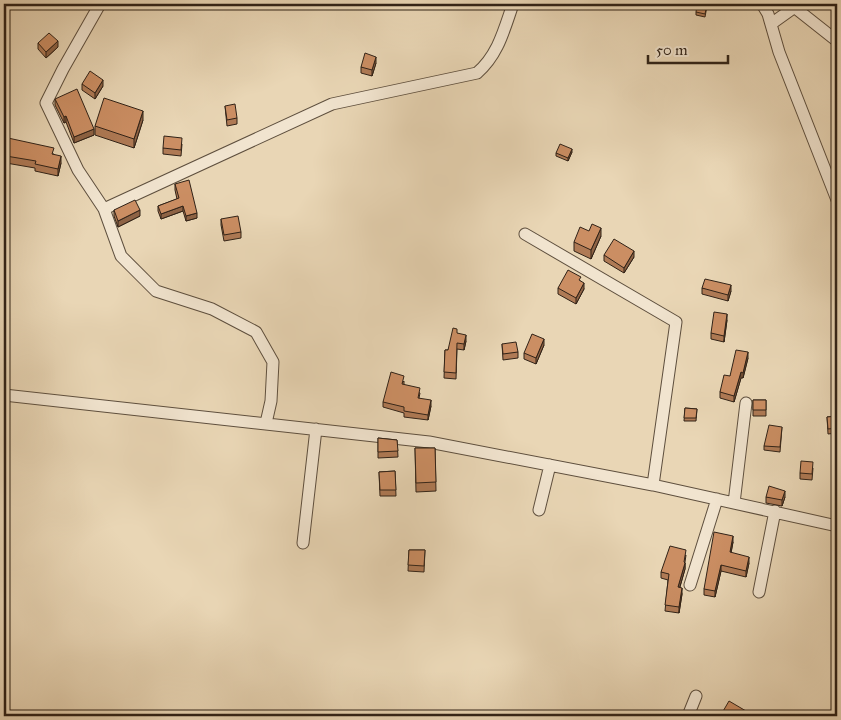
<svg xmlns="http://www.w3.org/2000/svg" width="841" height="720" font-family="'IM FELL Great Primer',serif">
<rect width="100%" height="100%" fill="#e9d6b5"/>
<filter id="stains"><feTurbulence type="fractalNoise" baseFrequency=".004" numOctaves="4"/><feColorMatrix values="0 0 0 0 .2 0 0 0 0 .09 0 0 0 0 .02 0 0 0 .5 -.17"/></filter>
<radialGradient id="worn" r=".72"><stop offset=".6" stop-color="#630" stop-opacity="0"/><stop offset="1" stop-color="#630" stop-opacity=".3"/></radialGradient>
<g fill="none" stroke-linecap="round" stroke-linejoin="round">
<defs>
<path id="minor" d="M100,4l-37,65 -17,34 32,67 26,39
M762,4l6,10 11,38 58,148
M794,7l43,34
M771,24l28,-20
M525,234l151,88 -23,163
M4,395l425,47 224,43 184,41
M266,423l5,-22 2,-39 -17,-30 -44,-23 -56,-18 -35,-35 -17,-47 228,-105 145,-31c21,-18 27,-43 36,-69
M734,503l12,-100
M539,510l11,-45
M303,543l13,-114
M690,585l27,-86
M759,592l16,-81
M688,716l8,-20"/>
</defs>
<use href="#minor" stroke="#5e4f3e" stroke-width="13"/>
<use href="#minor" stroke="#f1e4cf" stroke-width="11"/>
</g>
<path fill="#af7a55" stroke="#302217" d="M707,6l-2,11 -9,-2v-3z
M38,43l20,4 -12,11 -8,-9z
M376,63l-4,13 -11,-3v-6z
M82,84l21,2 -8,13 -13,-9z
M55,99l39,36 -20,8 -8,-21 -2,1 -9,-18z
M225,106l12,12v6l-10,2z
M143,120l-9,28 -39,-13v-9z
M182,144l-1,12 -18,-2v-6z
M572,152l-4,9 -12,-5v-3z
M54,154l7,9 -3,13 -23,-5v-3l-29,-5v-7z
M175,184l22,34 -11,3 -3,-10 -22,8 -3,-8v-5l19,-7 -2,-9z
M114,210l26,6 -22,11 -4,-11z
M221,219l20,13v6l-17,3 -3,-16z
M601,236l-10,23 -17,-8v-9z
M604,255l30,2 -10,16 -20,-12z
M581,281l3,8 -8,15 -18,-10v-6z
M702,288l29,3 -3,10 -26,-7z
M727,320l-3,22 -13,-3v-6z
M457,333l9,8 -2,9 -7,-1 -1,30 -12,-1 1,-28h3z
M502,344l16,8v6l-15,2z
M544,345l-8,19 -12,-5v-6z
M748,358l-5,20h-2l-7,24 -14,-4v-6l10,-16z
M404,381v4l16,8 -1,5 12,8 -3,14 -24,-3v-4l-21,-6v-5z
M753,400h13v16h-13z
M685,408l12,1 -1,12h-12z
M837,416v17l-9,1 -1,-17z
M782,427l-2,25 -16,-2v-4z
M378,438l19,2 1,17 -20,1z
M415,448h20l1,43 -20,1z
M813,468l-1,12 -12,-1v-6z
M395,471l1,25h-16l-1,-24z
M766,497h19l-3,9 -16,-3z
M733,542l-2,11 18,10 -3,14 -25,-6 -6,26 -11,-2v-6z
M409,550h16l-1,22 -16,-1z
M686,555l-1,7v7l-5,18 2,7 -3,19 -14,-2 3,-31 -7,-2v-6z
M722,713l24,3h-24z"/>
<path fill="#8e6345" stroke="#302217" d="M58,41v6l-12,11v-6z
M376,57v6l-4,13v-6z
M103,80v6l-8,13v-6z
M143,111v9l-9,28v-9z
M66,116v6l-2,1v-6z
M94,129v6l-20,8v-6z
M572,149v3l-4,9v-3z
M61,156v7l-3,13v-7z
M183,206v5l-22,8v-5z
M140,210v6l-22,11v-6z
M197,213v5l-11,3v-5z
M601,228v8l-10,23v-9z
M634,251v6l-10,16v-5z
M584,283v6l-8,15v-6z
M731,285v6l-3,10v-6z
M727,314v6l-3,22v-6z
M466,335v6l-2,9v-6z
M544,339v6l-8,19v-6z
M748,352v6l-5,20v-5z
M741,372v6l-7,24v-6z
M431,400v6l-3,14v-5z
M785,491v6l-3,9v-6z
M733,536v6l-3,16v-6z
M749,557v6l-3,14v-6z
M685,563v6l-7,24v-6z
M721,565v6l-6,26v-6z
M682,588v6l-3,19v-6z"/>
<path fill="#cb8e63" stroke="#302217" d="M697,4h10l-2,10 -9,-2z
M49,33l9,8 -12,11 -8,-9z
M365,53l11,4 -4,13 -11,-3z
M90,71l13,9 -8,13 -13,-9z
M77,89l17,40 -20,8 -8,-21 -2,1 -9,-18z
M104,98l39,13 -9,28 -39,-13z
M235,104l2,14 -10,2 -2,-14z
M164,136l18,2 -1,12 -18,-2z
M8,138l46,10 -2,6 9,2 -3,13 -23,-5 1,-3 -30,-5z
M560,144l12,5 -4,9 -12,-5z
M189,180l8,33 -11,3 -3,-10 -22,8 -3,-8 21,-8 -4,-14z
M135,200l5,10 -22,11 -4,-11z
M238,216l3,16 -17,3 -3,-16z
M592,224l9,4 -10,22 -17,-8 6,-15 9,4z
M614,239l20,12 -10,17 -20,-13z
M568,270l13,7 -2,3 5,3 -8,15 -18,-10z
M705,279l26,6 -3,10 -26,-7z
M714,312l13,2 -3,22 -13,-3z
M453,328l4,1v4l9,2 -2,9 -7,-1 -1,30 -12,-1 1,-22h3z
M532,334l12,5 -8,19 -12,-5z
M516,342l2,10 -15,2 -1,-10z
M736,350l12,2 -5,21 -2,-1 -7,24 -14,-4 4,-17 6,1z
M391,372l13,4 -2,8 18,4 -2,10 13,2 -3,15 -24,-4v-4l-21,-5z
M753,400h13v10h-13z
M685,408l12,1 -1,9h-12z
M837,416v12l-9,1 -1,-12z
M769,425l13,2 -2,20 -16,-1z
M378,438l19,2 1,11 -20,1z
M415,448h20l1,34 -20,1z
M801,461l12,1 -1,12 -12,-1z
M395,471l1,19h-16l-1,-18z
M769,486l16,5 -3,9 -16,-3z
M714,532l19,4 -3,16 19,5 -3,14 -25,-6 -6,26 -11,-2z
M670,546l16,4 -2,12 1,1 -7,24 4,1 -3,19 -14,-2 4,-31 -8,-2z
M409,550h16l-1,16 -16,-1z
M729,701l17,10 -3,5h-15l-6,-3z
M621,714l6,2h-7z"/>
<rect width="841" height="720" fill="none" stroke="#e9d6b5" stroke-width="20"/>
<rect x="5" y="5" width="831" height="710" fill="none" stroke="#302217" stroke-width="2.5"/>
<rect x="10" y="10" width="821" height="700" fill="none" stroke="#302217"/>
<path d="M648 55v8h80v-8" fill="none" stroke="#302217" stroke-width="2.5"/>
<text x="656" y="55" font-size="15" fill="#302217" stroke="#f1e4cf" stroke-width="4" paint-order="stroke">50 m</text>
<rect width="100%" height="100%" filter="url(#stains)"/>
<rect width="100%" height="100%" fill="url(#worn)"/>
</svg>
